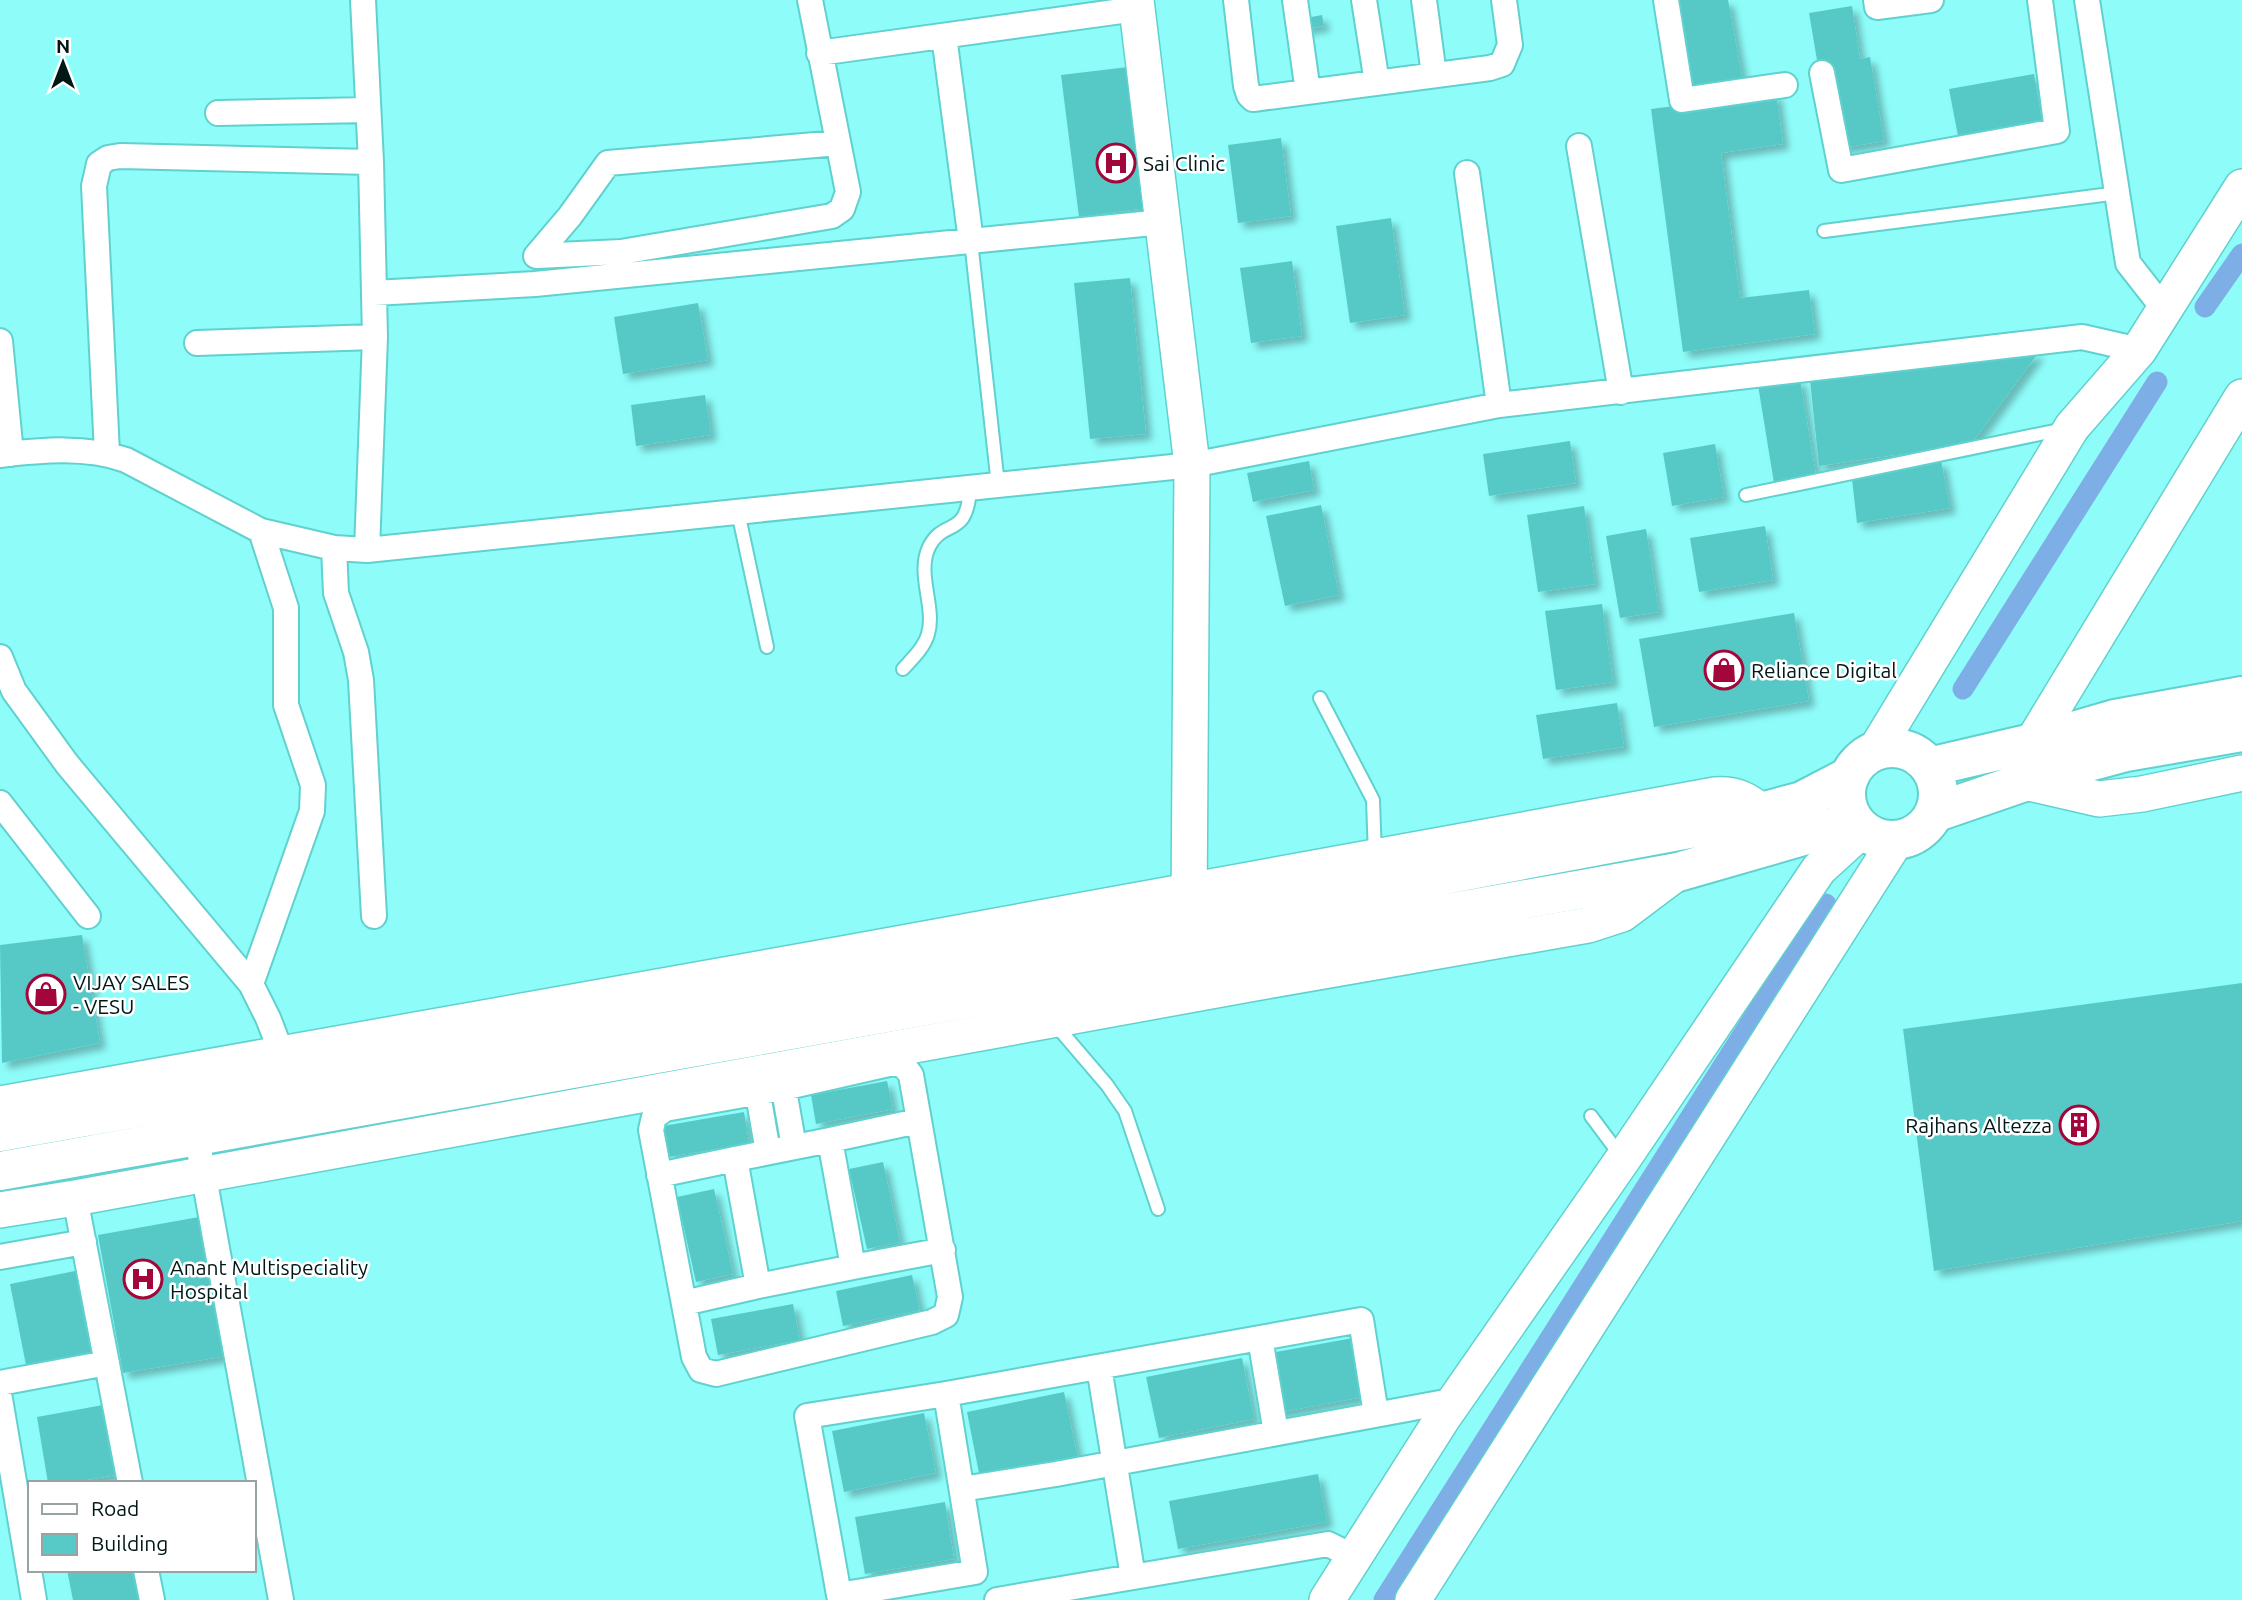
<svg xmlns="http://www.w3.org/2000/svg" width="2242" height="1600" font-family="Ubuntu,sans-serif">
<defs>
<filter id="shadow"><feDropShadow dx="6" dy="6" stdDeviation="3.5" flood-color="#0004"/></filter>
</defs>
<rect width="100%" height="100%" fill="#8efdfa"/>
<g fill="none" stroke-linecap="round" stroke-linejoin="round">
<path stroke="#7daee6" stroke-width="21" d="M2205,307l37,-53
M1963,689l194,-307
M1384,1600l442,-696"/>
</g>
<path fill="#57c9c6" filter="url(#shadow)" d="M1673,0h55l15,82 -53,9z
M1852,6l8,53 10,-2 14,84 -43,7 -23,-82 -9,-53z
M1322,15l2,11 -22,3 -1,-10z
M1128,67l18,141 -67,9 -18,-142z
M2034,74l8,47 -84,15 -9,-47z
M1776,93l7,51 -62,9 19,145 69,-8 6,44 -132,18 -32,-243z
M1281,138l10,78 -53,7 -10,-78z
M1391,218l14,97 -55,8 -14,-97z
M1292,261l10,75 -51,7 -11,-75z
M1130,278l16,156 -56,5 -16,-156z
M698,303l10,57 -85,14 -9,-57z
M2039,352l-68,92 -152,22 -9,-86z
M1800,379l16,97 -42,7 -16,-98z
M705,395l6,40 -75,11 -5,-41z
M1570,441l6,42 -87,13 -6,-42z
M1715,444l9,53 -52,9 -9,-53z
M1941,460l9,48 -93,15 -5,-44z
M1309,461l5,29 -61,12 -6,-29z
M1321,505l18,90 -54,11 -19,-90z
M1584,506l11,78 -57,8 -11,-77z
M1765,526l8,54 -74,12 -9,-54z
M1646,529l13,83 -39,6 -14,-82z
M1602,604l11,78 -57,8 -11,-79z
M1794,613l15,88 -155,26 -15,-88z
M1617,703l7,44 -81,12 -7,-44z
M82,935l18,108 -98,20 -2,-118z
M2242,983v238l-308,50 -31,-242z
M887,1081l6,28 -77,15 -5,-29z
M744,1112l5,31 -80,14 -6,-31z
M883,1162l17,80 -33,7 -18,-80z
M714,1189l19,85 -37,8 -19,-85z
M199,1217l27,139 -103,17 -25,-138z
M80,1270l18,86 -71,14 -17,-86z
M912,1275l8,35 -77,16 -7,-35z
M793,1304l7,36 -82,15 -7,-36z
M1353,1338l10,59 -87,16 -11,-59z
M1242,1358l12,61 -95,19 -13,-61z
M1064,1392l14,67 -98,19 -13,-66z
M103,1405l12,70 -45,8h-22l-11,-66z
M924,1413l12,60 -92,19 -12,-61z
M1318,1474l9,48 -149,27 -9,-48z
M945,1502l9,57 -89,15 -10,-57z
M67,1570h66l5,30h-65z"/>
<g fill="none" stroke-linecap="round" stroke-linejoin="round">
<defs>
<path id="lane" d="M1824,231l294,-38
M971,241l27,244
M1746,495l318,-66
M738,512l29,135
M903,669c9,-10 21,-21 25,-35 8,-27 -12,-60 1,-87 15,-30 38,-7 41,-59
M1320,698l53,102 2,56
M1054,1023l53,62 18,26 33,98
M1591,1116l29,39"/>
<path id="street" d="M363,0l8,162 4,175 -8,213 825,-85 307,-60 583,-68 57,13
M810,0l38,192 -6,17 -10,7 -211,36 -85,4 34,-40 38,-53 230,-20
M1236,0l10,86 3,9 4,4 237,-31 12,-4 8,-19 -6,-45
M1295,0l13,92
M1364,0l13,83
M1424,0l10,75
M1666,0l16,100 103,-15
M1876,0l1,7 54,-7
M2087,0l41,263 36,46
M944,36l27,205
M819,53l317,-44
M1822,73l19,97 216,-39 -17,-131
M218,113l150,-3
M1579,146l42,246
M1467,173l32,232
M374,293l161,-9 628,-62
M0,341l11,113
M197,343l178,-6
M107,453l-13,-267 5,-22 9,-6 12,-2 251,6
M0,455c42,-5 87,-9 126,5l135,71 73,17 33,2
M334,548l2,45 20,59 5,28 13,236
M0,657l14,34 53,73 184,220 17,34 19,49
M0,803l88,113
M251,984l61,-173 1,-26 -27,-80v-97l-25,-77
M893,1063l11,3 7,9 39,222 -4,18 -14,7 -216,52 -15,-4 -7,-13 -43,-227 3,-13 11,-8 118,-21z
M781,1073l13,74
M755,1077l13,75
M194,1122l87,478
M830,1140l23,127 -95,19 -23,-127z
M830,1140l88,-19
M659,1175l76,-16
M75,1198l55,285
M0,1257l84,-15
M853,1267l90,-17
M684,1303l74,-17
M1260,1338l16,95
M1099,1367l34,210
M0,1383l107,-20
M946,1394l-139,22 32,179 136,-23 -29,-178 415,-74 15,94
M0,1399l34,201
M962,1489l94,-15 400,-74
M146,1570l6,30
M997,1600l331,-56 26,13"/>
<path id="secondary" d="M1136,0l56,465 -3,445
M2032,743l210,-346
M1875,751l197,-324 67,-77 103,-163
M2025,782l74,17 43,-5 100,-21
M0,1104l848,-151 867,-158c20,-2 32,5 47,17
M0,1210l75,-12 1174,-214 339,-59 34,-11 56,-42
M1327,1600l115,-181 181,-260 196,-290 44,-40
M1413,1600l484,-761"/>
<path id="primary" d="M1846 794a46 46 0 1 1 92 0a46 46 0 1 1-92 0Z
M1929,767l103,-24 83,-24 127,-23
M1934,813l125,-43 67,-18 116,-20
M0,1132l1189,-209 532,-100 81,-22 48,-25
M0,1171l1678,-299 177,-51"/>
</defs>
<use href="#lane" stroke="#60d1ce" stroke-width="16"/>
<use href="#street" stroke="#60d1ce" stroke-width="28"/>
<use href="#secondary" stroke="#60d1ce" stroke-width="38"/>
<use href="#primary" stroke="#60d1ce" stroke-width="42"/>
<use href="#lane" stroke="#fff" stroke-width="12"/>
<use href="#street" stroke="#fff" stroke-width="24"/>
<use href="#secondary" stroke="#fff" stroke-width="35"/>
<use href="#primary" stroke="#fff" stroke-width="38"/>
</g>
<defs>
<symbol id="hospital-ring" viewBox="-11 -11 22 22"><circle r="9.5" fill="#fff" stroke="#a3063a" stroke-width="1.5"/><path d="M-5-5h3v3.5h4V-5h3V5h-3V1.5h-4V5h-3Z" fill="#a3063a"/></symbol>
<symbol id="shop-ring" viewBox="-11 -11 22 22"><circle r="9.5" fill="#fff" stroke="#a3063a" stroke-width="1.5"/><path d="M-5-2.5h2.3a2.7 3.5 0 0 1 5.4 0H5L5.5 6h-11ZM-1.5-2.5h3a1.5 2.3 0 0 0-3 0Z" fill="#a3063a"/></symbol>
<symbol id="building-ring" viewBox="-11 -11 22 22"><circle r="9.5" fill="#fff" stroke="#a3063a" stroke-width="1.5"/><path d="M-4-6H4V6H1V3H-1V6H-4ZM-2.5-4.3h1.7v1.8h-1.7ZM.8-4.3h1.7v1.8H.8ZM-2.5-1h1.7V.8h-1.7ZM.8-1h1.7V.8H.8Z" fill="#a3063a"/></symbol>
</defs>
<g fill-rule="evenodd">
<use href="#hospital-ring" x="1094" y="141" width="44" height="44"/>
<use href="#shop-ring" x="1702" y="648" width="44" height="44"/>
<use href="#shop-ring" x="24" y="972" width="44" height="44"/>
<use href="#building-ring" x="2057" y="1103" width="44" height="44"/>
<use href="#hospital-ring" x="121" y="1257" width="44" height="44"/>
</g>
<g text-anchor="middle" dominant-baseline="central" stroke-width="5" stroke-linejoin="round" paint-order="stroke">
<g font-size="21" fill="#011817" stroke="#fff" text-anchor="start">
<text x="1143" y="163">Sai Clinic</text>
<text x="1751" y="670">Reliance Digital</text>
<text x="73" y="982">VIJAY SALES<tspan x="73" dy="24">- VESU</tspan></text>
<text x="2052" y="1125" text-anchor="end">Rajhans Altezza</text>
<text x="170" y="1267">Anant Multispeciality<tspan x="170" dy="24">Hospital</tspan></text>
</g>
</g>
<rect x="28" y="1481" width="228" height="91" fill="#ffffff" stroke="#99a3a2" stroke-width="2"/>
<rect x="42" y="1504" width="35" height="10" fill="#ffffff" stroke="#99a3a2" stroke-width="2"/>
<text x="91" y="1516" font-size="21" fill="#011817">Road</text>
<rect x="42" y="1534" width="35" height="21" fill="#57c9c6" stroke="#99a3a2" stroke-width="2"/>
<text x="91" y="1551" font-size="21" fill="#011817">Building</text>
<g transform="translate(63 63)" stroke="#ffffff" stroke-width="5" paint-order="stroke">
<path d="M0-5L12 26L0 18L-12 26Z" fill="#011817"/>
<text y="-10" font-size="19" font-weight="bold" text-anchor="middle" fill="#011817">N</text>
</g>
</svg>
